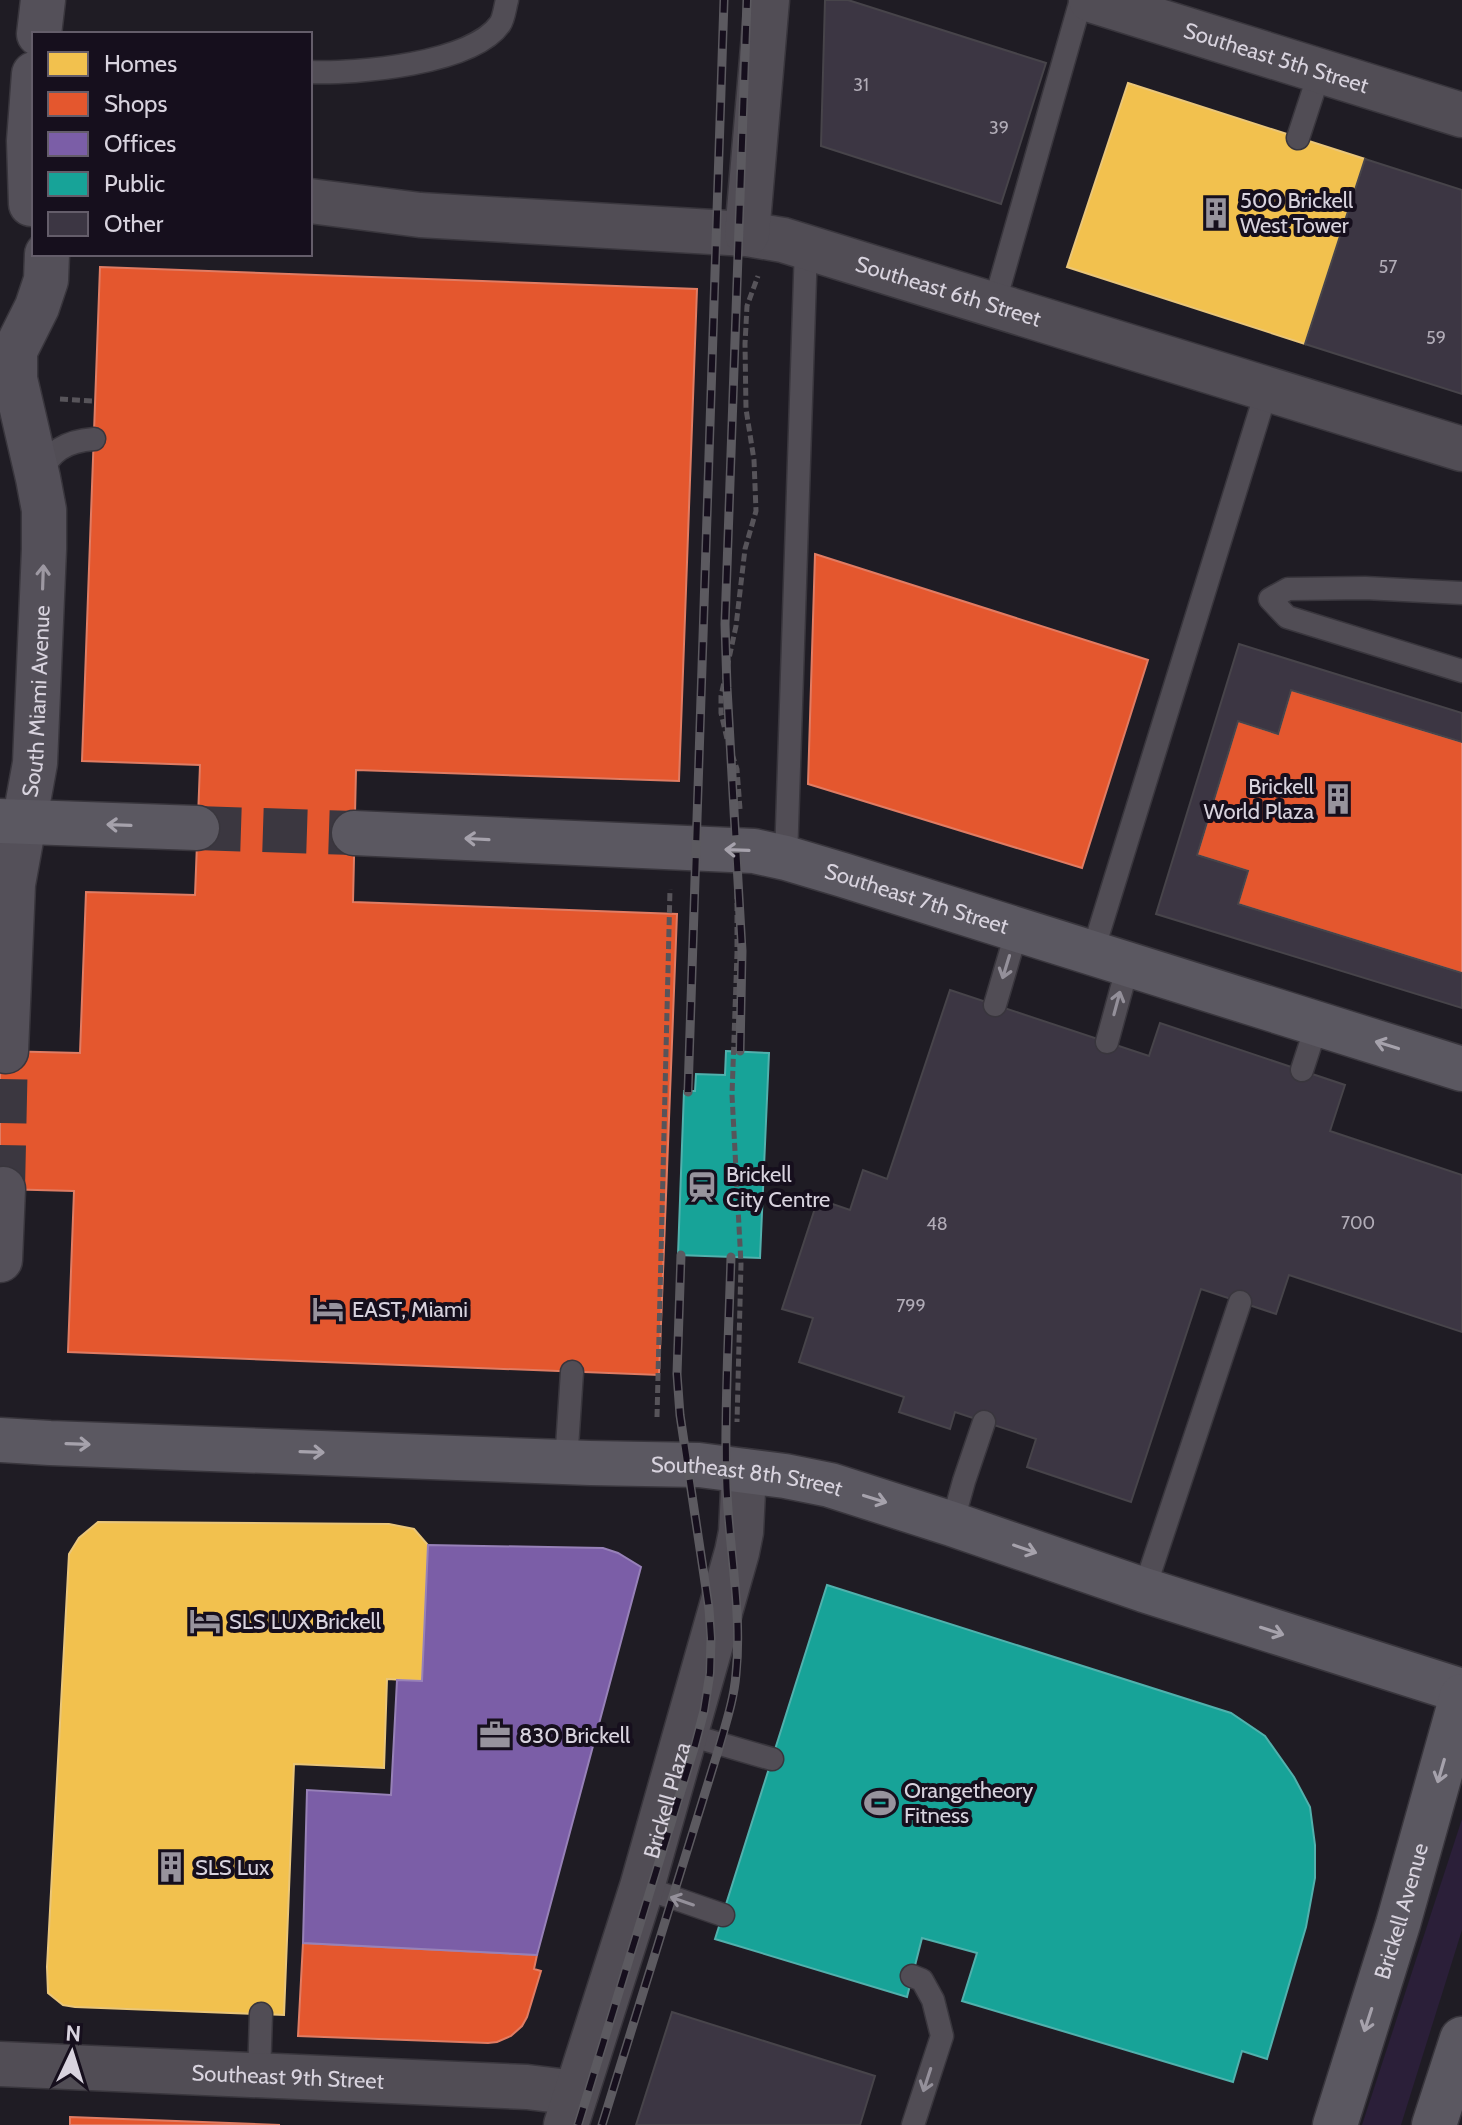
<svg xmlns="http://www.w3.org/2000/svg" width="1462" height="2125" font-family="Cabin,sans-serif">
<rect width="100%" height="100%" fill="#1f1c24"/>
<path fill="#2b1f39" d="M1462,1819v111l-61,195h-39z"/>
<path fill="#f2c14e" stroke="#eac679" stroke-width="2" d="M1128,83l237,76 -60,185 -238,-77z
M98,1522l291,2 25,5 14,16 -6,136 -35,-2 -3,89 -90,-4 -10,251 -209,-8 -12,-2 -15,-12 -1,-26 22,-413 10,-16z"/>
<path fill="#e4572e" stroke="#e07c63" stroke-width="2" d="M100,267l597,22 -18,492 -323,-11 -3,132 324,12 -18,461 -591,-23 6,-161 -74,-2v-138l80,2 6,-161 109,3 5,-130 -118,-4z
M815,554l333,106 -66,208 -274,-84z
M1291,690l171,52v231l-224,-69 10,-33 -51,-16 41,-134 40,13z
M303,1943l234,12 -3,14 7,2 -14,46 -5,9 -11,10 -14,6 -9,1 -190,-7z
M70,2117l210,8h-210z"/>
<path fill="#7b5ea7" stroke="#9781b8" stroke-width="2" d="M428,1545l175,3 15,5 23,14 -104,388 -234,-12 4,-153 84,5 6,-115 25,1z"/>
<path fill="#17a398" stroke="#51b1ad" stroke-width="2" d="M726,1051l43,2 -9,205 -82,-3 6,-164h11l1,-17 29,1z
M827,1585l404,128 34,23 29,41 16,30 5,38v33l-9,49 -39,132 -25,-8 -9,31 -271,-81 15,-48 -55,-15 -15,59 -192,-58z"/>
<path fill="#3c3643" stroke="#47444a" stroke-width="2" d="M825,0h23l198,63 -45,141 -180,-58z
M1365,159l97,31v204l-157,-50z
M1239,644l223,69v29l-171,-52 -13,44 -40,-13 -41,134 51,16 -10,33 224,69v35l-306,-94z
M950,990l199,66 11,-33 185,62 -15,46 132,44v157l-173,-57 -13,39 -75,-25 -70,213 -104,-35 9,-28 -81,-27 -5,17 -51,-17 5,-15 -105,-35 14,-44 -31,-9 36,-110 32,11 13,-40 24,9z
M672,2012l203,64 -15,49h-224z"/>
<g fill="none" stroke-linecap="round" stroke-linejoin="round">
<path stroke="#3b3740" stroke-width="44" stroke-dasharray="44 22" stroke-linecap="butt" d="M3,1189l3,-138"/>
<path stroke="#3b3740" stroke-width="44" stroke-dasharray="44 22" stroke-linecap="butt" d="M197,828l157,5"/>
<defs>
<path id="lane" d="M310,72c46,2 162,-8 190,-48 4,-6 5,-17 7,-24
M1298,138l22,-67
M994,305l87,-305
M39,477c10,-26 27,-36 55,-38
M1462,593l-97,-5 -77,1 -18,10 17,18 175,54
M786,858l20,-611
M1092,954l175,-565
M995,1005l22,-75
M1107,1042l21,-77
M1302,1070l15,-46
M566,1462l6,-90
M952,1524l12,-43 20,-59
M1144,1590l96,-288
M686,1734l86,25
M642,1887l81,28
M912,1976l10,4 11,20 9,36 -29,89
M259,2076l2,-62"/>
<g id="street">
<path id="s1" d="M1091,0l371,115"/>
<path id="s2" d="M310,201l110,14 327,19 36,6 679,209"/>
<path d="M747,234l20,-234"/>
<path id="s3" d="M0,2064l527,23 49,6"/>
<path id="s4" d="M566,2125l76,-238 95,-335 4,-20 3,-61"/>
</g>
<g id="secondary">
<path d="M39,34l4,-34"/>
<path d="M31,204l-2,-63 5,-67"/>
<path id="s5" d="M6,1051l7,-167 22,-121 9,-214v-39l-6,-32 -23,-99v-28l22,-44 9,-27 1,-26"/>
<path d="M0,1260l3,-71"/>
</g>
<g id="primary">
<path d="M0,821l197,7"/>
<path id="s6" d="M354,833l400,18 32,7 57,17 619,194"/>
<path id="s7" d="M0,1440l50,3 540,20 109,2 86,11 45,9 122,39 192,66 318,101"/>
<path id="s8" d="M1335,2125l63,-201 64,-228"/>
<path d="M1434,2125l28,-86"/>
</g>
</defs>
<use href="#lane" stroke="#39363d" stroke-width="25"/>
<use href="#street" stroke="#39363d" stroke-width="47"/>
<use href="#secondary" stroke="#39363d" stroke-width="47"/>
<use href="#primary" stroke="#39363d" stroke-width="47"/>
<path stroke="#57545a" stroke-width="5" stroke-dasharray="8 4" stroke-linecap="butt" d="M60,399l32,2
M740,809l-3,-40 -10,-30 -6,-26v-17l15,-70 9,-77 11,-38 -2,-51 -8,-51 -1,-65 2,-38 11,-30
M737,891v62l-5,142 9,169 -4,158
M657,1417l13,-528"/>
<use href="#lane" stroke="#514d55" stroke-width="22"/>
<use href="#street" stroke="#514d55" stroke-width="44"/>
<use href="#secondary" stroke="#545059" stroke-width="44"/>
<use href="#primary" stroke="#5b5861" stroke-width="44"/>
<defs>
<path id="rail" d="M740,1051l2,-100 -15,-263 -2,-64 22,-624
M688,1092l36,-1092
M578,2125l117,-380 9,-34 6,-38 1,-35 -2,-29 -29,-194 -3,-41 4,-119
M602,2125l116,-374c7,-25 16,-51 18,-77 7,-69 -10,-139 -10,-208 -1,-70 3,-140 5,-209"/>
</defs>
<use href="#rail" stroke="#5c5a60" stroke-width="9"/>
<use href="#rail" stroke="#160f1d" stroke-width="6" stroke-dasharray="18" stroke-linecap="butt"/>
</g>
<defs><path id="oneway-shaft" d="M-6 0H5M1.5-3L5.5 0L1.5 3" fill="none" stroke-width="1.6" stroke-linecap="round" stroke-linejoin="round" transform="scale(2)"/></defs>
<use stroke="#9d98a2" href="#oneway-shaft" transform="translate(43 577) rotate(-88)"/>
<g stroke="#a6a2ac">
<use href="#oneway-shaft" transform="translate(119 825) rotate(-178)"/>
<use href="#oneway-shaft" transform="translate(477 839) rotate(-177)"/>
<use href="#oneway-shaft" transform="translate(737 850) rotate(-178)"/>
<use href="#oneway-shaft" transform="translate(1387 1045) rotate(-163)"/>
<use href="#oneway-shaft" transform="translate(78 1444) rotate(2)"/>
<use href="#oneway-shaft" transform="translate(312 1452) rotate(2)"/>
<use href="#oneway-shaft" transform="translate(875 1499) rotate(17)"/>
<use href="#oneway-shaft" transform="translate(1025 1549) rotate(19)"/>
<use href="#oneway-shaft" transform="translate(1272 1631) rotate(18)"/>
<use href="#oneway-shaft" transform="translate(1441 1771) rotate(106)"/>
<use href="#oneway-shaft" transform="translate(1368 2020) rotate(108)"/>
</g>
<g stroke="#94909a">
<use href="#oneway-shaft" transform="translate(1006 967) rotate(107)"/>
<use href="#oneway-shaft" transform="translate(1117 1003) rotate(-75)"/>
<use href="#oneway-shaft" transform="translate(682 1901) rotate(-161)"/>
<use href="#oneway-shaft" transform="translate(927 2080) rotate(108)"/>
</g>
<defs>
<symbol id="building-bare" viewBox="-9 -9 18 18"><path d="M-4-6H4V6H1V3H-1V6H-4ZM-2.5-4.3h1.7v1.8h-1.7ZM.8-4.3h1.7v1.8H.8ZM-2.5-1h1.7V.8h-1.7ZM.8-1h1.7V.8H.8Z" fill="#97939d" stroke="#160f1d" stroke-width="2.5" paint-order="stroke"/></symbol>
<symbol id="station-bare" viewBox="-9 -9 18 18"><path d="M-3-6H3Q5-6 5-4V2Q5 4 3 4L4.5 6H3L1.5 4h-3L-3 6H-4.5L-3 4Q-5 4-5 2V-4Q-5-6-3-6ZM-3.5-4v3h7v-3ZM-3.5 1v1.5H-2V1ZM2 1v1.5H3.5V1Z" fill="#97939d" stroke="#160f1d" stroke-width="2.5" paint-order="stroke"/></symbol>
<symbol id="hotel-bare" viewBox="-9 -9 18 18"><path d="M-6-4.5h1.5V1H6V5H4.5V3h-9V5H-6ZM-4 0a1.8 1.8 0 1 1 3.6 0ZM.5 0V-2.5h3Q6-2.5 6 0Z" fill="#97939d" stroke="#160f1d" stroke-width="2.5" paint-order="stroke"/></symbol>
<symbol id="office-bare" viewBox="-9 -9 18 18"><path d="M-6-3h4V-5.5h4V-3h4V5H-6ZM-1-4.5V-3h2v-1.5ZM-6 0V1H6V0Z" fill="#97939d" stroke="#160f1d" stroke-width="2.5" paint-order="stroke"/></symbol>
<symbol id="stadium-bare" viewBox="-9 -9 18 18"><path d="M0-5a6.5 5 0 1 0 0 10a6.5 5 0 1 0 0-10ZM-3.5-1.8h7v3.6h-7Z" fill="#97939d" stroke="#160f1d" stroke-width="2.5" paint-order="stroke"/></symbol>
</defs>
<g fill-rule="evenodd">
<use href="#building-bare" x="1194" y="191" width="44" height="44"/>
<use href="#building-bare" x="1316" y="777" width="44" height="44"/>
<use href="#station-bare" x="680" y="1165" width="44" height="44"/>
<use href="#hotel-bare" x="306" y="1287" width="44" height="44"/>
<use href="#hotel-bare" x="183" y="1599" width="44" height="44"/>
<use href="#office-bare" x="473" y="1713" width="44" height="44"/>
<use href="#stadium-bare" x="858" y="1781" width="44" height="44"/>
<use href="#building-bare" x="149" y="1845" width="44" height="44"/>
</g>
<g text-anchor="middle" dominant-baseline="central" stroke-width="8" stroke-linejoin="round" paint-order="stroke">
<g font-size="18" fill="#b1acb7">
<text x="861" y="85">31</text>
<text x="999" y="128">39</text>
<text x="1388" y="267">57</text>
<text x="1436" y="338">59</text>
<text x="1358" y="1223">700</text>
<text x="937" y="1224">48</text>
<text x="911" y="1306">799</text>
</g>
<g font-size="22" fill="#d8d3de" stroke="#160f1d">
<text stroke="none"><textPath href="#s1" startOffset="194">Southeast 5th Street</textPath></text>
<text stroke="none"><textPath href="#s2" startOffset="648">Southeast 6th Street</textPath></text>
<text stroke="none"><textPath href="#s5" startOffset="352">South Miami Avenue</textPath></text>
<text stroke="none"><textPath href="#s6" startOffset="570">Southeast 7th Street</textPath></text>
<text stroke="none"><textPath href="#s7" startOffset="748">Southeast 8th Street</textPath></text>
<text stroke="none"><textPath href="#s4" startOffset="340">Brickell Plaza</textPath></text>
<text stroke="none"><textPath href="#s8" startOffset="224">Brickell Avenue</textPath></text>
<text stroke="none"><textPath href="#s3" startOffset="288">Southeast 9th Street</textPath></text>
</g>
<g font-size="22" fill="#d8d3de" stroke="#160f1d" text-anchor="start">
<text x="1240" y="200">500 Brickell<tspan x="1240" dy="25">West Tower</tspan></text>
<text x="1314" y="786" text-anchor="end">Brickell<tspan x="1314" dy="25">World Plaza</tspan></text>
<text x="726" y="1174">Brickell<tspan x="726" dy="25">City Centre</tspan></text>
<text x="352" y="1309">EAST, Miami</text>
<text x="229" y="1621">SLS LUX Brickell</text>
<text x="519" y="1735">830 Brickell</text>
<text x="904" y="1790">Orangetheory<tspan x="904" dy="25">Fitness</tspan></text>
<text x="195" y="1867">SLS Lux</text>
</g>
</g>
<rect x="32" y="32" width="280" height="224" fill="#160f1d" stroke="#645d6a" stroke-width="2"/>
<rect x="48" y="52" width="40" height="24" fill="#f2c14e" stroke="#645d6a" stroke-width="2"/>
<text x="104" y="72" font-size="24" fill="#d8d3de">Homes</text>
<rect x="48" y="92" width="40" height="24" fill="#e4572e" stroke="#645d6a" stroke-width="2"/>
<text x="104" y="112" font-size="24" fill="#d8d3de">Shops</text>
<rect x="48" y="132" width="40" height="24" fill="#7b5ea7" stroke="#645d6a" stroke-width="2"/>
<text x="104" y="152" font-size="24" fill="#d8d3de">Offices</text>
<rect x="48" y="172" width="40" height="24" fill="#17a398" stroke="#645d6a" stroke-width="2"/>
<text x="104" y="192" font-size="24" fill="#d8d3de">Public</text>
<rect x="48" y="212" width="40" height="24" fill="#3c3643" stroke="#645d6a" stroke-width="2"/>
<text x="104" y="232" font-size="24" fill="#d8d3de">Other</text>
<g transform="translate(72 2053) rotate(4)" stroke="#160f1d" stroke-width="6" paint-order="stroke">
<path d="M0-6L14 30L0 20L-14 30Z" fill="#d8d3de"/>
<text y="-12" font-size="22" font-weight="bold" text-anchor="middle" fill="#d8d3de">N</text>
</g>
</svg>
